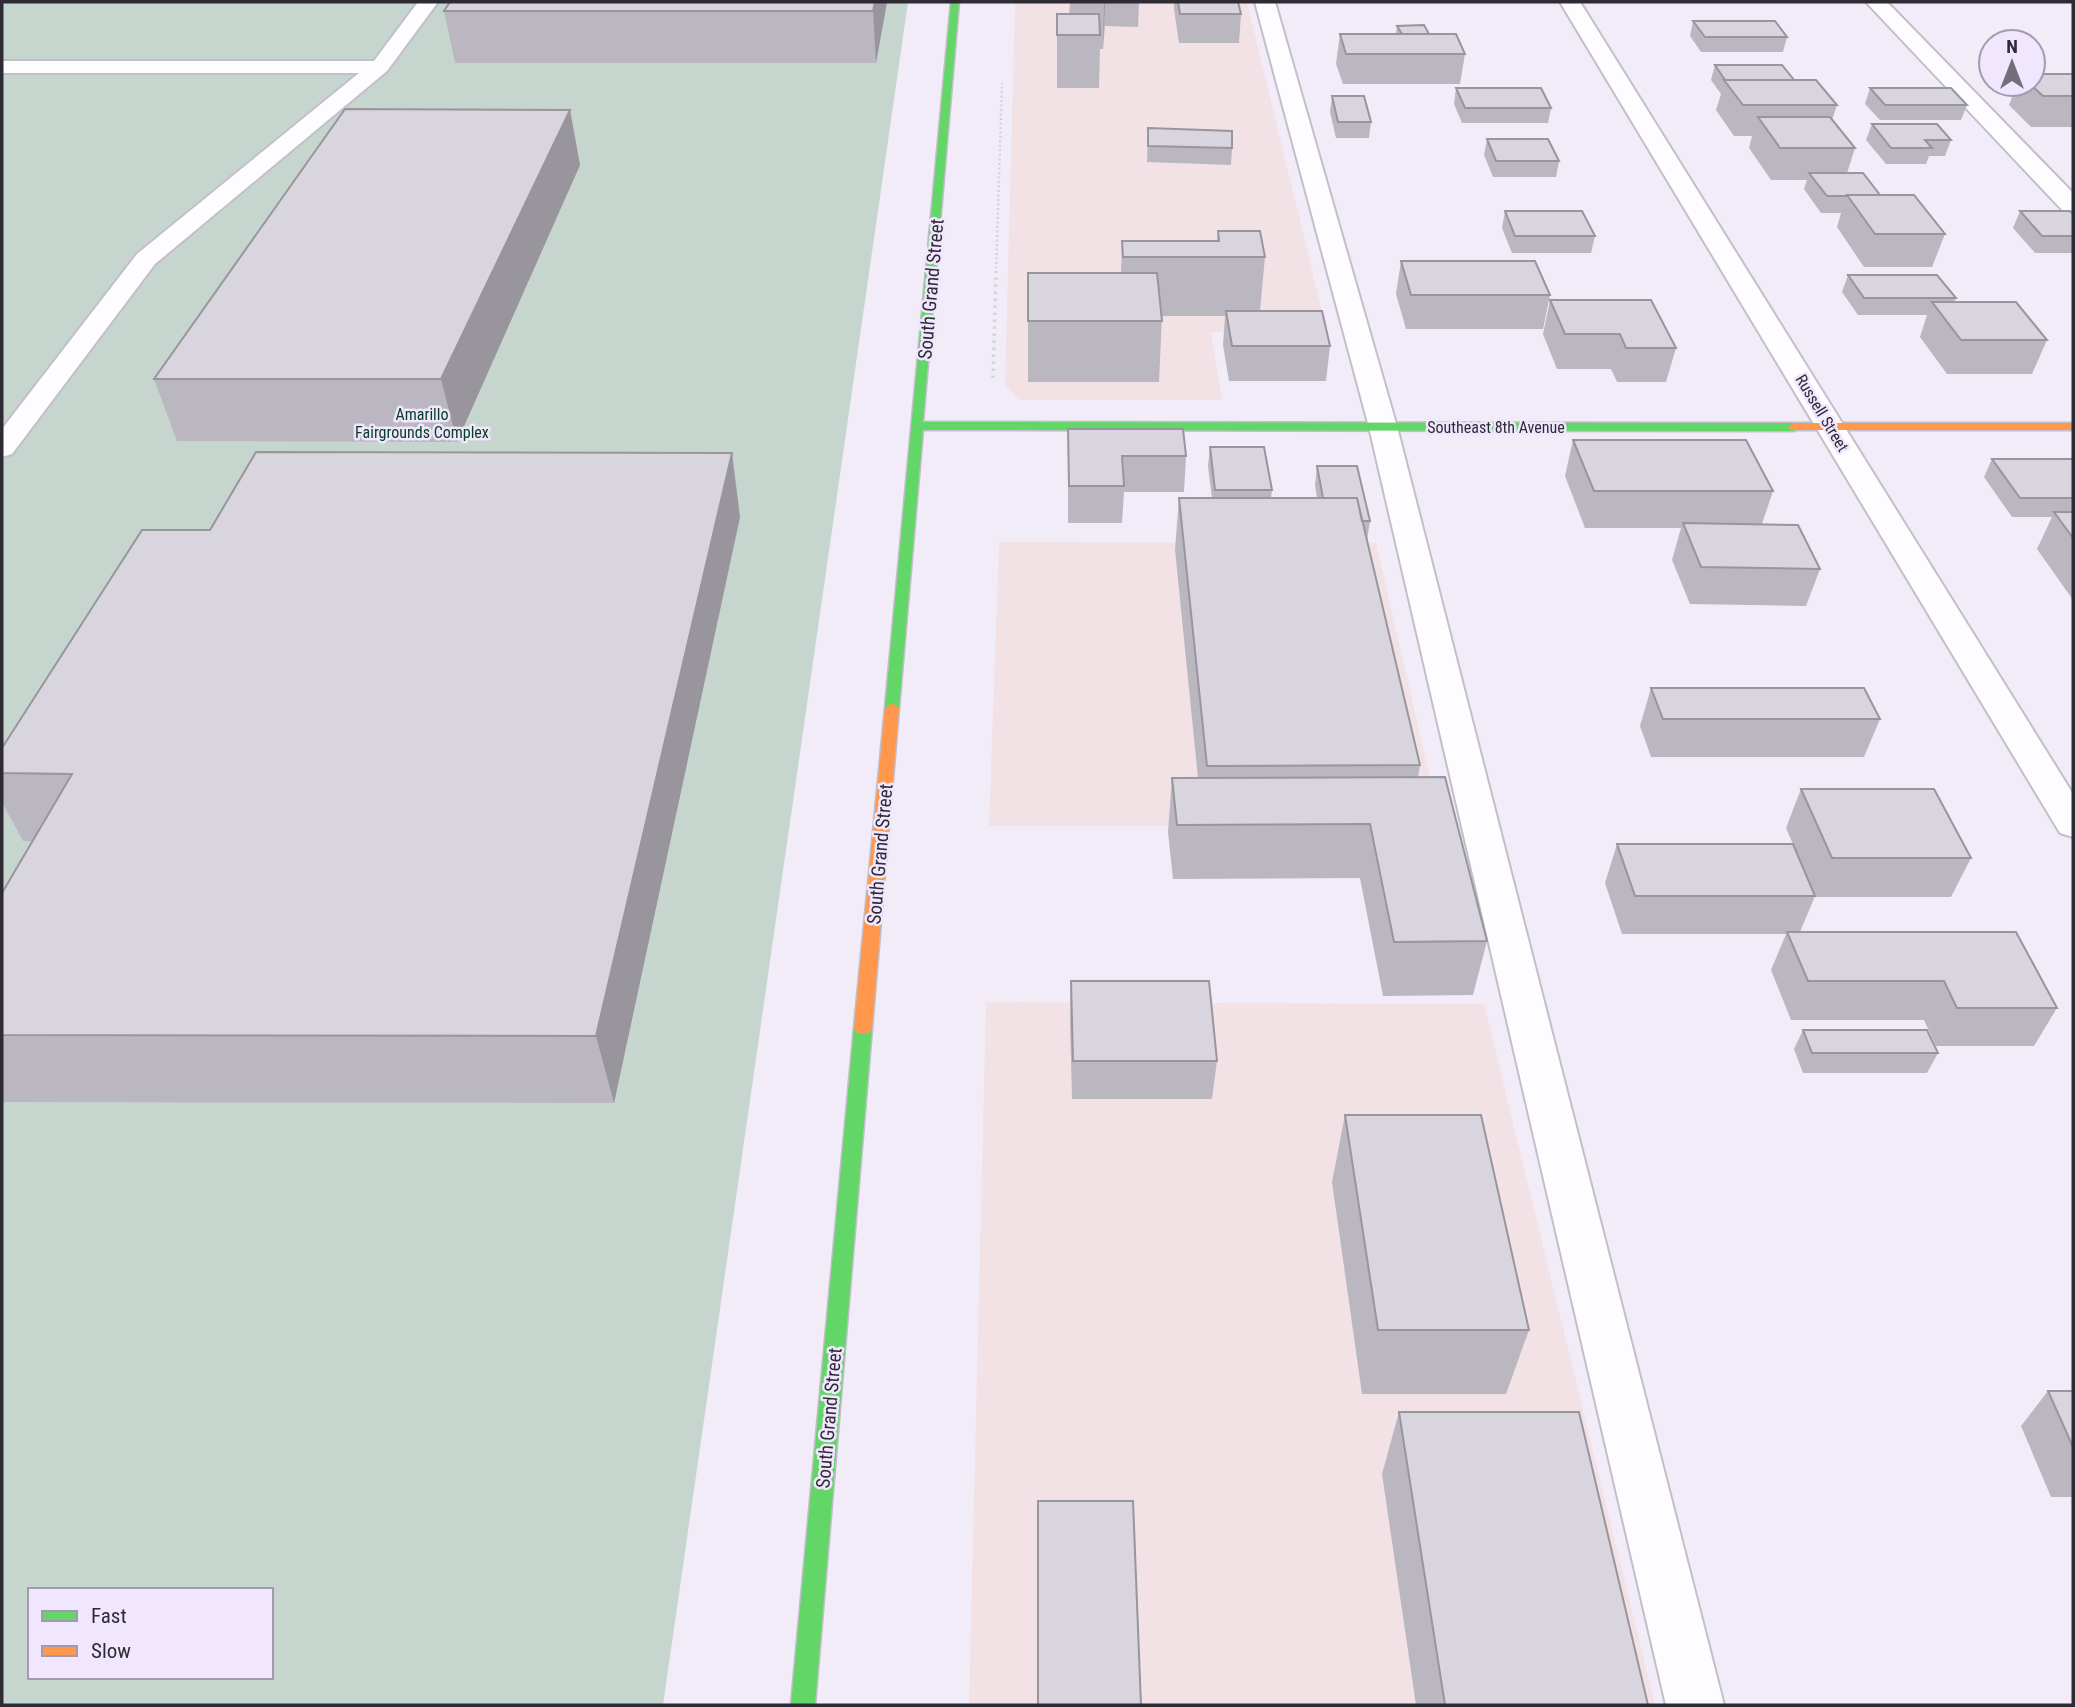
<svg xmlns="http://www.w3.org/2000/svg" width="2075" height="1707" font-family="'Roboto Condensed',sans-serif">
<rect width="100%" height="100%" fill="#f1ecf8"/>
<path fill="#f3e2e5" d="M1015,2h232l80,330h-116l11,68h-203l-14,-15z
M999,542l377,1 65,283h-452z
M986,1002l498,2 171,701h-686z"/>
<path fill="#c7d5cf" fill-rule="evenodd" d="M2,2h906l-245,1703h-661zM30,1590h241v87h-241z"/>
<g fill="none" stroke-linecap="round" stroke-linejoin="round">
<defs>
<path id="lane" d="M418,2h20l-51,69 -232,193 -143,190 -10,3v-28l135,-175 222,-181h-357v-12h372z
M1255,2h20l122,425 327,1278h-58l-297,-1278z
M1866,2h21l186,191v21l-9,-2z"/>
<path id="street" d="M1560,2h20l493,792v43l-13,-4z"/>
<path id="fast" d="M951,2h8l-36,420 871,1 6,4 -6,4 -871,-1 -24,278 -2,3h-10l-2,-3z
M863,1021l6,2 3,5 -57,677h-24l63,-677 3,-5z"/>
<path id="slow" d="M1794,423h279v7h-283l-2,-3z
M892,703l7,5 -27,320 -3,5h-12l-3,-5 31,-320z"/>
</defs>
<use href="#lane" stroke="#c3bfc9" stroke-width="4"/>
<use href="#street" stroke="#c3bfc9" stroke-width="4"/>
<use href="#fast" stroke="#c3bfc9" stroke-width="3"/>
<use href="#slow" stroke="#c3bfc9" stroke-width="3"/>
<path stroke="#d6d4d8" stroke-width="2.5" stroke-dasharray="2 2.5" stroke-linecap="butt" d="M996,273l6,-190"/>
<path stroke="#d6d4d8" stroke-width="3.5" stroke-dasharray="2.5 4.5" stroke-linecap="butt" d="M993,378l3,-107"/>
<use href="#lane" fill="#fdfcfe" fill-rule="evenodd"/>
<use href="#street" fill="#fdfcfe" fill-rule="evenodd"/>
<use href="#fast" fill="#63d668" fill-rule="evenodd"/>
<use href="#slow" fill="#ff974d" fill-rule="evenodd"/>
</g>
<path fill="#bbb7c0" d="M450,2h437l-11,61h-421l-11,-52z
M1070,2h69l-1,25 -33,-1 -2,23h-3l-1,39h-42v-74h12z
M1174,2h64l3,12 -2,29h-60l-5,-34z
M1693,21l94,16 -4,15h-82l-11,-16z
M1397,26l32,8 36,20 -5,30h-117l-7,-20 4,-30h56z
M1715,65l79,15 43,25 -5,15 23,28 -8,25 33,22 65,39 -13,33h-68l-27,-40 4,-14h-20l-17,-24 3,-9h-36l-22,-32 3,-12h-18l-18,-26 5,-16 -10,-14z
M2073,74v53h-42l-22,-22 8,-21h16z
M1456,88l95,20 -3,15h-86l-8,-19z
M1870,88l97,17 -6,15h-81l-15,-16z
M1332,96l39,26 -2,16h-33l-6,-26z
M570,110l10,55 -123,277 -280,-1 -23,-62z
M1872,124l79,16 -6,16h-16l-3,8h-40l-20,-24z
M1148,128l84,20 -1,17 -84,-3z
M1487,139l72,22 -3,16h-63l-9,-22z
M1505,211l90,25 -4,17h-79l-10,-25z
M2020,211l53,3v39h-38l-22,-25z
M1218,231l47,26 -5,54 70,35 -4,35h-97l-6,-36 2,-29h-63l-3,66h-131v-109h93l1,-32h95z
M1401,261l149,34 -7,34h-137l-10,-35z
M1848,275l108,23 -2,4 93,38 -15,34h-85l-27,-37 7,-22h-69l-16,-23z
M1550,300l126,48 -10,34h-49l-6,-13h-54l-14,-35z
M1068,429l118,27 -2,36h-60l-2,31h-54z
M1573,440l200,51 -11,33 58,45 -14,37 -116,-2 -18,-44 9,-32h-96l-20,-52z
M1210,447l62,43 -1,8h46l-2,-13 2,-19 53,55 -3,19 53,225 -2,12 69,164 -14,54 -90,1 -23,-118 -187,1 -5,-47 4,-54h26l-23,-228 4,-52h33l-4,-32z
M1992,459h81v141l-36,-51 15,-32h-40l-28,-40z
M740,517l-126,586 -612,-1v-209l30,-52h-9l-21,-39v-54l208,-218z
M1651,688l229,31 -16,38h-213l-11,-31z
M1801,789l170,69 -20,39h-135l-30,-69z
M1617,844l198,52 -15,36 257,76 -23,38h-98l-12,-26h-133l-20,-50 15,-36h-164l-17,-51z
M1071,981l146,80 -5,38h-140l-2,-79z
M1803,1030l135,23 -11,20h-124l-9,-24z
M1345,1115l184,215 -23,64h-144l-30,-212z
M2048,1391h25v106h-22l-30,-71z
M1399,1412l249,293h-232l-34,-231z"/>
<path fill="#98959c" d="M875,2h12l-11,61 -3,-52z
M1104,2h1l-2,47z
M570,110l10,55 -123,277 -16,-63z
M732,453l8,64 -126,586 -18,-67z"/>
<path fill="#d9d5df" stroke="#98959c" stroke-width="2" d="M450,2h425l-2,9h-429z
M1178,2h60l3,12h-61z
M1057,14h42l1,21h-43z
M1693,21h82l12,16h-82z
M1424,25l5,9h-27l-5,-8z
M1340,34h116l9,20h-119z
M1715,65h67l12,15h-69z
M2033,74h40v22h-30l-13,-12h3z
M1724,80h92l21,25h-94z
M1456,88h85l10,20h-86z
M1870,88h81l16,17h-82z
M1332,96h32l7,26h-33z
M345,109l225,1 -129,269h-287z
M1758,117h72l25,31h-75z
M1872,124h65l14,16h-26l7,8h-41z
M1148,128l84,3v17l-84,-2z
M1487,139h61l11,22h-63z
M1809,173h54l17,22h-33v1h-20z
M1847,195h67l31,39h-70z
M1505,211h77l13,25h-80z
M2020,211h50l3,3v22h-31z
M1218,231h42l5,26h-142l-1,-16h97z
M1401,261h134l15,34h-139z
M1028,273h129l5,48h-134z
M1848,275h89l19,23h-92z
M1550,300h101l25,48h-50l-6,-14h-55z
M1932,302h84l31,38h-86z
M1226,311h96l8,35h-98z
M1068,429h115l3,27h-64l2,30h-55z
M1573,440h173l27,51h-179z
M1210,447h54l8,43h-57z
M256,452l476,1 -136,583 -594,-1v-142l70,-119 -70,-1v-25l140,-218h68z
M1992,459h81v39h-53z
M1317,466h40l13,55h-8l-5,-23h-34z
M1179,498h178l63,267 -213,1z
M2054,512h19v26z
M1683,523l115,2 22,44 -119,-2z
M1651,688h213l16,31h-217z
M1445,777l42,164 -93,1 -24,-118 -193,1 -5,-47z
M1801,789h133l37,69h-139z
M1617,844h176l22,52h-180z
M1787,932h229l41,76h-100l-13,-27h-136z
M1071,981h138l8,80h-144z
M1803,1030h124l11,23h-126z
M1345,1115h136l48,215h-151z
M2048,1391h25v56z
M1399,1412h180l69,293h-203z
M1038,1501h95l8,204h-103z"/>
<g text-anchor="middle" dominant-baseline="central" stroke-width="5" stroke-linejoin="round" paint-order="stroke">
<g font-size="16" fill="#2f2b34" stroke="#f0e6fe">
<text transform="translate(1822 413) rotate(59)">Russell Street</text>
<text x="1496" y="427">Southeast 8th Avenue</text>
</g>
<g font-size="16" fill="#064022" stroke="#f0e6fe">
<text x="422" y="414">Amarillo<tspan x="422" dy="18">Fairgrounds Complex</tspan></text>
</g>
<g font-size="19" fill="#2f2b34" stroke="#f0e6fe">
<text transform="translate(931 289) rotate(-85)">South Grand Street</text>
<text transform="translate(880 854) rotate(-85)">South Grand Street</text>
<text transform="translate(829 1418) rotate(-85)">South Grand Street</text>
</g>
</g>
<rect width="2075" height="1707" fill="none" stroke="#2f2b34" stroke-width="7"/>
<rect x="28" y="1588" width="245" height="91" fill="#f0e6fe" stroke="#a39bad" stroke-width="2"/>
<rect x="42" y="1611" width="35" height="10" fill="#63d668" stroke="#a39bad" stroke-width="2"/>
<text x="91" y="1623" font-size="21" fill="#2f2b34">Fast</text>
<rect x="42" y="1646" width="35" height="10" fill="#ff974d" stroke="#a39bad" stroke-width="2"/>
<text x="91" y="1658" font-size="21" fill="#2f2b34">Slow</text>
<g transform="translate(2012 63)"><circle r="33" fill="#f0e6fe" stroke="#a39bad" stroke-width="2"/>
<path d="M0-5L12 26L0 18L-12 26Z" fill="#736f79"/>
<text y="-10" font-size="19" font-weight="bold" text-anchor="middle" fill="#2f2b34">N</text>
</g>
</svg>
